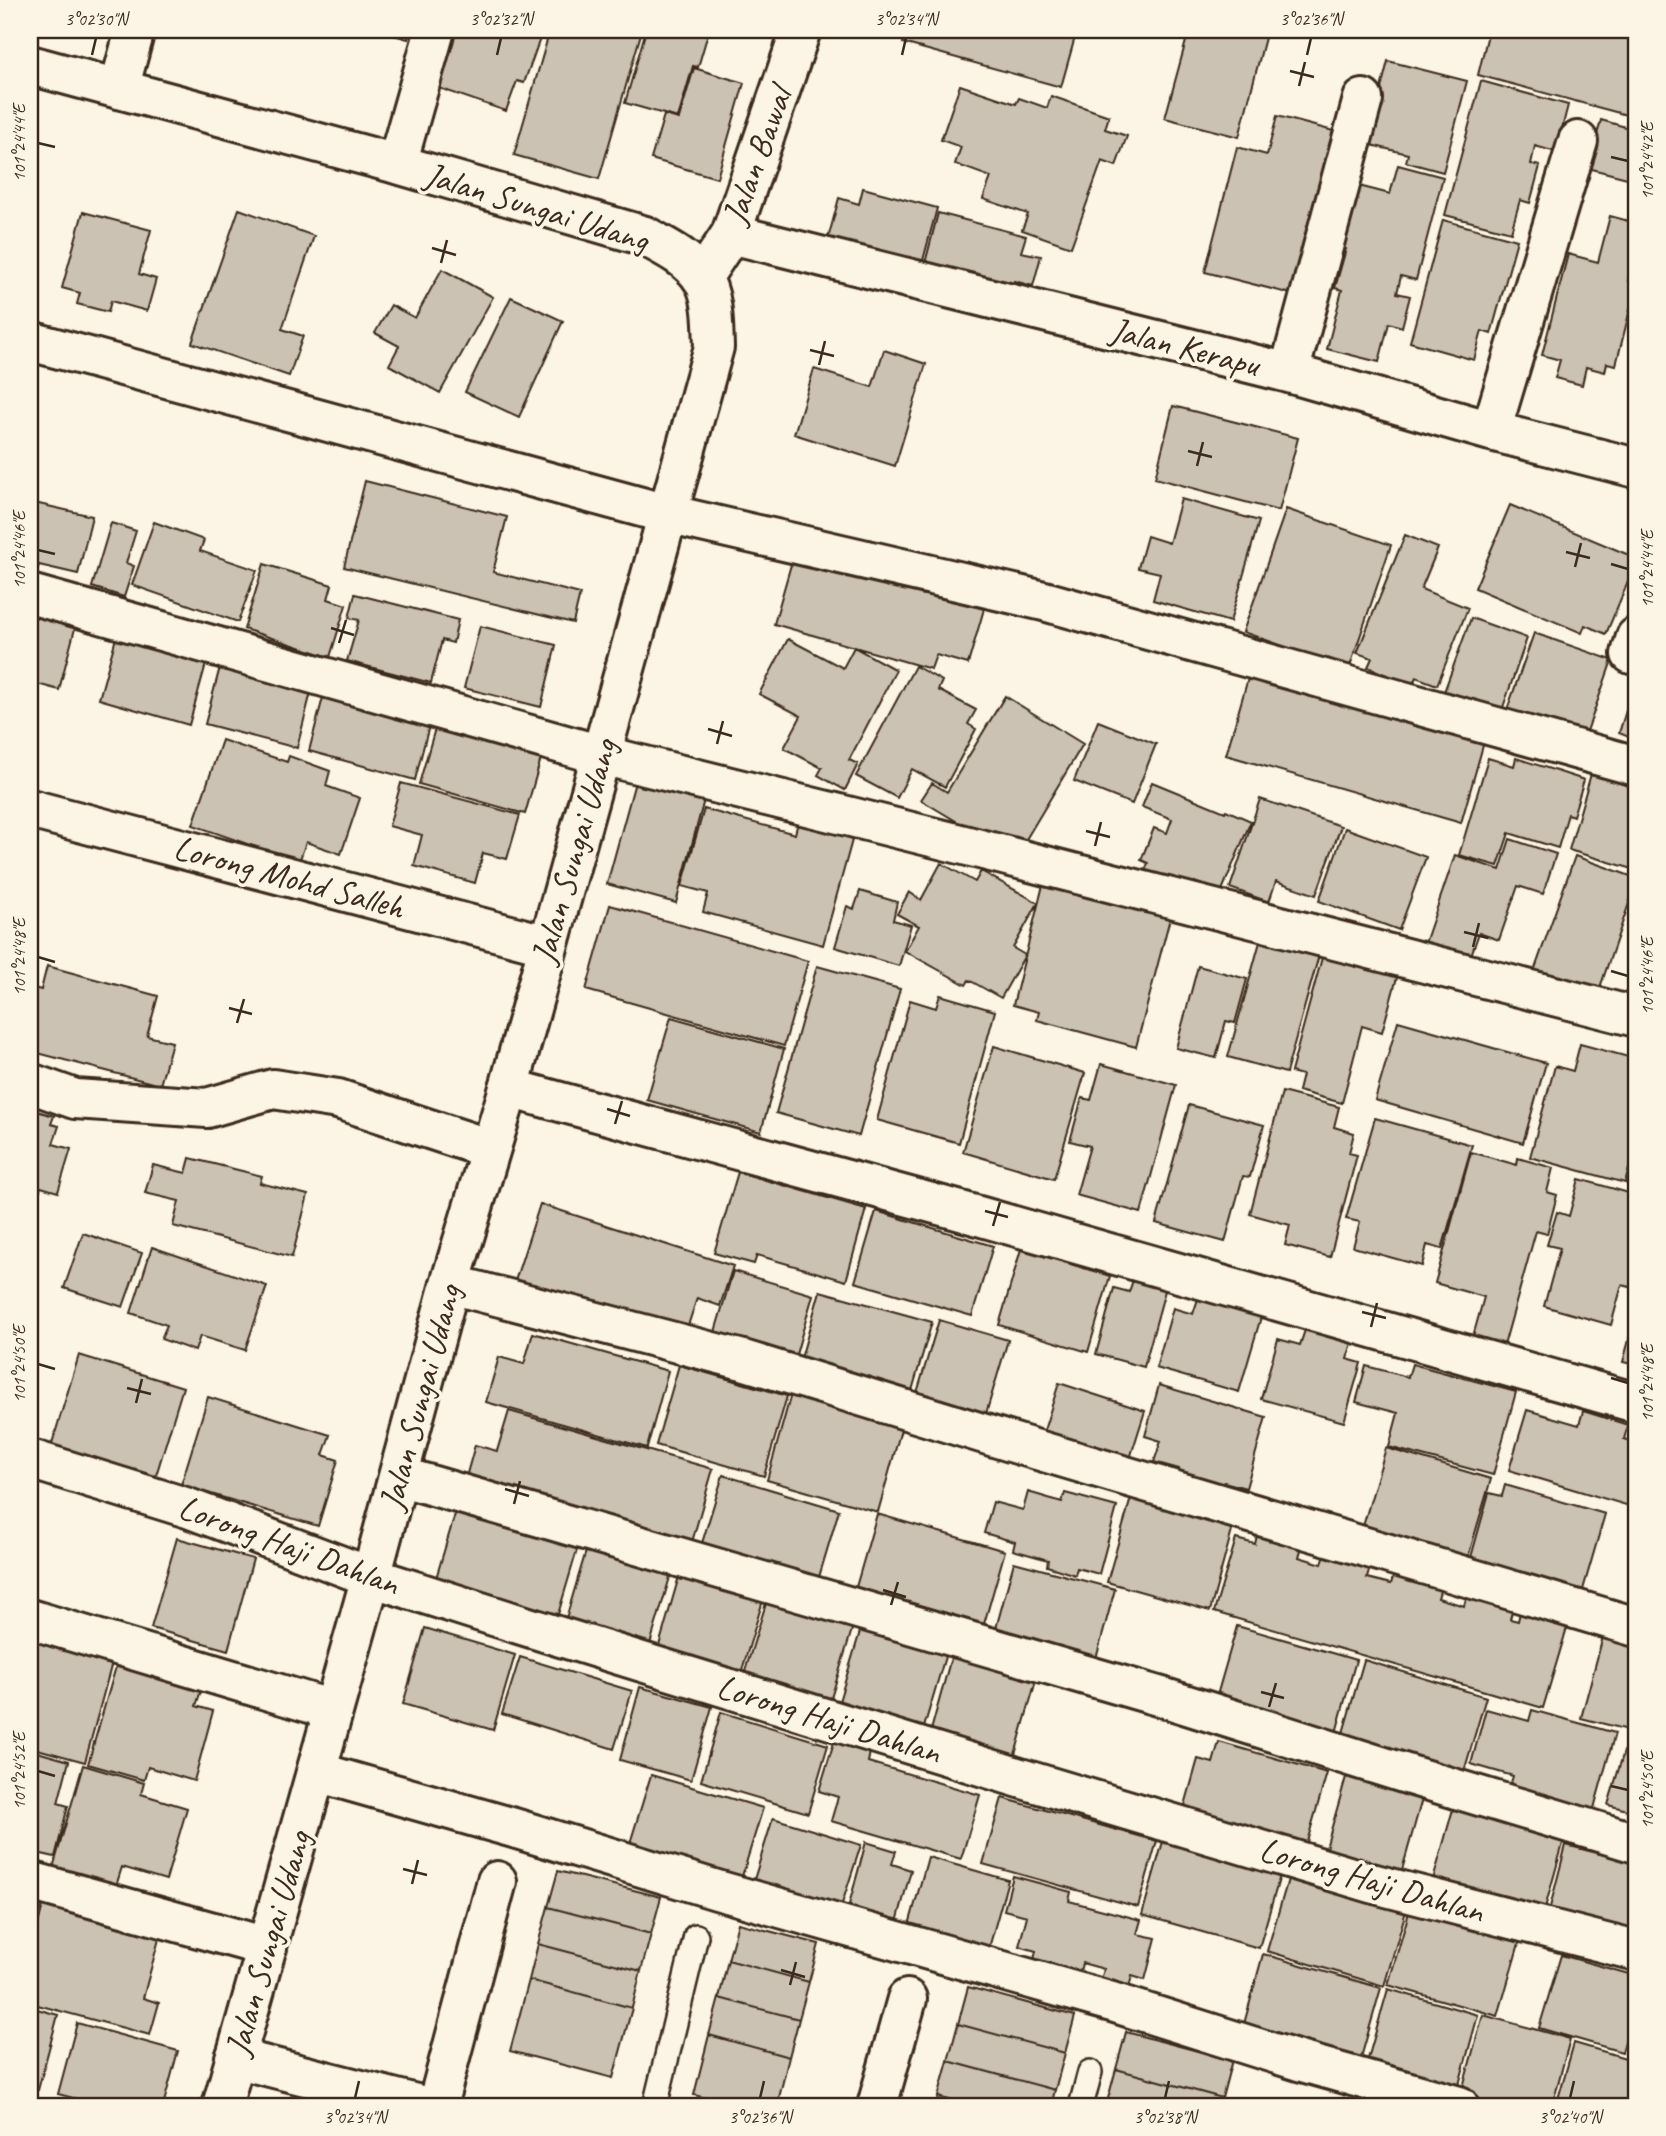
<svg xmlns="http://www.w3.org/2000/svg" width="1666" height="2136" font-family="Caveat,sans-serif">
<rect width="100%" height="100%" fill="#fcf5e5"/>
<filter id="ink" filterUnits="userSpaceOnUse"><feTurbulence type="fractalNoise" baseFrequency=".0143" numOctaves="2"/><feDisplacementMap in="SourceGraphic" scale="14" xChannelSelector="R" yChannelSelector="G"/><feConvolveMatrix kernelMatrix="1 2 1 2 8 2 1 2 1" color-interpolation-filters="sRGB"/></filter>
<g filter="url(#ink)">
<path fill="#ccc2b3" stroke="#3b2a1e" stroke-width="2" d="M376,30h35l-3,9z
M453,30h90l-19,53 -7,-2 -11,30 -73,-25z
M550,30h92l-43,149 -85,-24z
M646,30h63l-11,37 -5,-1 -15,52 -53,-15z
M907,30h170l-16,57 -158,-44z
M1189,30h78l-28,107 -74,-19z
M1489,30h147v79l-2,8 -156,-42z
M1388,61l79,20 -24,91 -37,-10 2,-8 -41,-10z
M694,68l50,15 -27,95 -66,-19 13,-44 15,4z
M1481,81l87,24 -12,47 -21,-6 -4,18 9,2 -10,37 -10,-3 -9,32 -66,-17z
M960,85l56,19 3,-6 28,10 4,-12 58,20 -4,13 22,7 -11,30 -14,-5 -31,86 -49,-17 6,-16 -45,-15 8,-22 -36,-13 6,-17 -20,-7z
M1277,116l64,17 -42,163 -94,-24 32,-125 30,8z
M1601,120l35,10 -1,50 -47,-12z
M1398,165l45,12 -27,103 -15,-4 -4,17 13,3 -8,31 -13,-4 -10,39 -52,-13 15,-59 -7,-2 11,-39 -11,-2 16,-63 39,10z
M863,188l74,20 -19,71 -93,-29 14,-52 20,6z
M239,209l75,27 -32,93 21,7 -14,40 -97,-33z
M83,212l68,18 -12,44 17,5 -9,32 -36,-10 -3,11 -31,-8 3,-11 -18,-5z
M938,213l88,23 -5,16 20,4 -8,30 -19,-5 -5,17 -87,-23z
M1610,216l26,7v26l-8,32 8,2v3l-20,79 -9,-2 -2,9 -19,-5 -4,18 -27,-7 5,-18 -18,-5 26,-101 30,8z
M1443,220l74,20 -26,94 -9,-3 -8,29 -64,-18z
M442,269l51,28 -53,96 -51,-28 10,-19 -24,-13 16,-28 24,13z
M511,297l52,24 -44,96 -54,-25z
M884,350l42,14 -31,102 -101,-32 20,-65 58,18z
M1173,406l125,32 -19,73 -124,-33z
M365,481l142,36 -14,55 87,22 -7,29 -229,-56z
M1181,499l78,22 -29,101 -77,-22 7,-27 -22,-5 9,-32 22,7z
M30,502l62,14 -14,58 -39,-9 -3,9 -6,-1z
M1510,505l126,53v5l-30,71 -21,-9 -3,8 -107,-45z
M1286,509l105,36 -42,124 -106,-37z
M154,522l50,18 -4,11 57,19 -19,52 -106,-37z
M111,523l25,8 -10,32 8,3 -10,31 -32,-10z
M1405,535l33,13 -17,41 47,19 -31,77 -21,-8 -4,9 -44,-19 4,-9 -15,-5z
M794,554l190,55 -16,55 -32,-9 -5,14 -157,-45z
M264,564l68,21 -4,14 18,6 -16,52 -86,-28z
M355,594l103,26 -5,23 -11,-3 -11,43 -84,-22 12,-41 -10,-2z
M30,600l49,13 -20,77 -29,-8z
M1471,618l56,20 -26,75 -57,-21z
M480,626l76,19 -15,62 -77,-19z
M119,627l90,26 -20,72 -90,-26z
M1534,633l78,27 -27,77 -78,-27z
M788,639l55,29 11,-21 42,23 -47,90 9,4 -13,26 -27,-15 4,-7 -38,-20 17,-32 -42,-22z
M915,666l27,15 -4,9 38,20 -8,14 8,5 -31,58 -33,-18 -15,29 -41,-22z
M220,667l93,17 -16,64 -92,-24z
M1249,675l235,67 -23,81 -235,-68z
M1636,679v78l-7,-2 5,-16 -15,-6z
M326,686l106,28 -17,66 -106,-29z
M30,692l7,2 -7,28z
M1005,696l78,48 -61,102 -20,-12 -6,11 -75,-45 11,-17 15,9z
M440,711l106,30 -21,73 -106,-30z
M1098,721l58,23 -24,60 -58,-23z
M222,740l65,22 2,-6 41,15 -4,15 34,12 -19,56 -35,-12 -7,20 -106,-37z
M1488,758l26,8 2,-8 68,22 -11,36 -5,-2 -10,34 -49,-15 -11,33 -39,-11z
M1591,774l45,14v82l-67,-20z
M635,782l69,18 -28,103 -69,-19z
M1152,782l73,30 1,-2 25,11 -30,72 -26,-11 -4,10 -47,-19 4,-10 -7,-3 13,-32 13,5 5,-14 -30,-12z
M401,783l119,32 -13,44 -24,-6 -8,30 -61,-17 8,-31 -33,-9z
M1260,799l81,27 -25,69 -40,-14 -7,21 -39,-14z
M704,809l91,25 4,-16 55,15 -31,112 -120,-33 5,-19 -26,-7z
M1345,828l81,29 -27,73 -80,-29z
M1510,839l46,15 -13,40 -25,-8 -19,54 -20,-7 -9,25 -45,-15 30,-88 45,15z
M1575,856l61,22v5l-41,119 -64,-22z
M941,863l34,19 6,-11 57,32 -25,45 12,7 -24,43 -32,-18 -3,5 -61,-34 14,-25 -22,-12 12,-22 12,8z
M1043,885l127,33 -34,129 -99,-27 2,-8 -26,-7z
M860,891l37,11 -4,18 18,5 -12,41 -64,-19 12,-41 7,3z
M610,905l198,56 -24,85 -198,-56z
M1261,938l58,17 -33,118 -58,-16z
M1323,954l75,20 -16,58 -20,-6 -20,77 -44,-12 4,-16 -11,-3z
M47,966l111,30 -11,40 25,6 -12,43 -130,-34v-64l11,3z
M817,966l83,23 -41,147 -83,-23z
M1198,966l49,13 -12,44 -9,-2 -10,37 -40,-10z
M940,995l55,16 -36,132 -82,-23 33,-120 26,8z
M671,1017l113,32 -23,83 -114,-32z
M1398,1021l148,42 -23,80 -148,-43z
M1580,1044l56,15v85l-11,39 -95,-26 25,-91 18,5z
M994,1046l91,27 -31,106 -91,-27z
M1101,1064l75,21 -35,128 -65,-18 14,-49 -20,-5 12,-43 9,2z
M1282,1092l57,15 -5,20 20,6 -5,20 8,2 -27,102 -45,-12 5,-20 -40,-11z
M1189,1105l75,20 -14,52 -7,-1 -18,66 -69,-19z
M30,1109l24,7 -3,8 8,2 -6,18 18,5 -13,43 -17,-5 -3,8 -8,-3z
M1375,1118l97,27 -30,104 -15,-4 -5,21 -69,-19 7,-25 -14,-3z
M1471,1152l46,13 1,-7 35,10 -6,24 10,3 -10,39 -11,-3 -33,118 -31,-9 12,-43 -49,-14z
M1636,1153v34l-9,-3z
M190,1158l72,18 -2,7 48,12 -16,62 -119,-31 6,-25 -34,-8 8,-28 33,8z
M738,1172l128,37 -20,72 -89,-26 -3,9 -40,-11z
M1579,1179l57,16v84l-2,9 -12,-3 -11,40 -67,-19 16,-58 -13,-3 10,-33 12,4z
M540,1204l193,62 -13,40 -23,-8 -14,43 -170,-54z
M876,1211l117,35 -21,70 -117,-34z
M83,1233l59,20 -19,54 -59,-19z
M152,1247l115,39 -22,64 -45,-14 -5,15 -34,-12 6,-14 -36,-12z
M1021,1249l89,27 -22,76 -89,-27z
M733,1271l80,24 -20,70 -81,-23z
M1134,1277l32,10 -22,80 -48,-13 18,-66 15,4z
M820,1291l112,31 -21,72 -111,-32z
M1198,1299l63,18 -22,75 -83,-24 17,-60 20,6z
M1636,1314v51l-13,-3z
M939,1320l69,20 -23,77 -69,-21z
M1305,1330l47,13 -5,16 14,4 -17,59 -83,-23 17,-60 22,6z
M533,1333l135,38 -21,77 -161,-46 13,-45 25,7z
M79,1355l104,32 -29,95 -104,-32z
M1412,1364l104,28 -23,83 -104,-28 9,-34 -42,-11 10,-36 42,11z
M679,1365l108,31 -23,80 -108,-31z
M1059,1383l86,28 -18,57 -86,-28z
M1159,1385l107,32 -20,71 -22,-6 -4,15 -46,-14 5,-14 -25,-7 7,-21 -16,-5z
M791,1394l111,32 -24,86 -111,-32z
M208,1397l122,38 -7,20 15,5 -20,66 -137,-41z
M1527,1410l52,15 4,-14 45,14 -4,14 12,4v65l-127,-38z
M509,1411l204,58 -21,73 -226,-65 9,-32 22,6z
M1386,1448l105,31 -25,85 -105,-31z
M723,1475l116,35 -20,67 -117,-34z
M1505,1485l100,29 -25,86 -112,-32 21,-75 13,3z
M1028,1492l34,10 3,-9 52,14 -18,67 -22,-6 -2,7 -28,-9 1,-6 -35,-10 2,-8 -31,-9 9,-31 30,8z
M1131,1498l102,29 -23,84 -103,-29z
M458,1504l122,36 -24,81 -122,-36z
M877,1514l128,37 -21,73 -128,-37z
M1258,1531l45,12 -4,14 23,7 4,-14 45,14 -4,14 24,6 4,-14 47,14 -4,14 26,8 4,-15 46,13 -4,15 8,2 3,-13 48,13 -26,87 -329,-96 22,-73 19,5z
M177,1538l76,21 -25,91 -77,-22z
M589,1541l84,26 -25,84 -84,-26z
M1014,1562l101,27 -22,81 -101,-27z
M680,1573l84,24 -25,83 -83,-24z
M768,1597l86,26 -26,85 -86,-27z
M862,1625l85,25 -25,84 -85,-26z
M1237,1626l119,34 -22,80 -120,-34z
M425,1628l90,27 -22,75 -90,-26z
M1604,1633l32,9v90l-55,-14z
M30,1637l83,22 -28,103 -55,-15z
M952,1654l85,23 -23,81 -84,-24z
M520,1657l112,34 -18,58 -112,-35z
M1364,1660l122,37 -23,78 -122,-35z
M117,1663l85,24 -6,19 17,5 -19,70 -46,-14 -4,13 -56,-16z
M640,1687l72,20 -21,73 -71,-20z
M1486,1709l43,12 3,-11 83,23 -24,86 -84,-23 6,-20 -42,-12z
M721,1712l107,33 -20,68 -107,-32z
M834,1742l36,10 -2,10 112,33 -19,64 -130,-38 7,-24 -19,-6z
M1219,1742l108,31 -23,79 -122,-36 16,-57 15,4z
M1625,1748l11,3v83l-7,-2 6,-20 -27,-7z
M30,1750l39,11 -11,42 10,3 -13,51 -18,-4 -3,10 -4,-1z
M83,1765l61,18 -3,11 46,14 -21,72 -44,-13 -6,19 -63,-18z
M651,1775l112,33 -24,78 -112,-33z
M1346,1777l76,22 -22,78 -76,-22z
M1002,1798l155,43 -19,66 -155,-43z
M1453,1809l111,31 -21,75 -111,-31z
M773,1818l88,27 -22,68 -87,-27z
M1164,1838l117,34 -22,76 -117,-33z
M866,1842l30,9 -4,13 19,6 -15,56 -49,-14z
M1566,1845l70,18v74l-88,-22z
M928,1857l80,23 -19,68 -80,-23z
M558,1871l103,26 -10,37 -103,-27z
M1013,1876l58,16 -2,9 72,19 -4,14 19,4 -11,42 -13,-4 -4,15 -28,-7 4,-15 -22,-6 -3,13 -46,-12 3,-13 -17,-5 8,-30 -23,-6z
M1289,1876l117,35 -22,75 -117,-35z
M30,1893l13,4 -7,24 -6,-2z
M46,1893l116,35 -19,70 16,5 -9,32 -120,-32v-47z
M548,1907l103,27 -10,37 -103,-27z
M1410,1909l110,31 -22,76 -110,-31z
M738,1923l81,21 -10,38 -81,-22z
M538,1944l103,27 -9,37 -103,-28z
M1263,1954l118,34 -23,80 -117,-33z
M1561,1955l75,21v27l-14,49 -83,-24z
M728,1960l81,22 -10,37 -80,-21z
M529,1980l103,28 -19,70 -103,-27z
M968,1987l107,29 -10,37 -107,-29z
M1388,1989l90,26 -23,84 -91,-26z
M719,1998l80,21 -10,38 -80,-22z
M30,2007l28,8 -20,75 -8,-2z
M1483,2015l87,24 -18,67h-88l-6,-1z
M77,2023l101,28 -15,55h-59l-46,-12z
M958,2024l107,29 -10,37 -107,-29z
M1126,2032l106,28 -10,38 -106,-29z
M709,2035l80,22 -12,49h-40l-43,-11z
M1574,2043l62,18v45h-80z
M948,2061l107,29 -4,16h-79l-34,-9z
M1116,2069l106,29 -3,8h-113z
M938,2097l34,9h-36z
M1359,2100l23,6h-24z"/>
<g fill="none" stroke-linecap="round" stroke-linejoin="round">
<defs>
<path id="service" d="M655,2106l41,-170
M1081,2106l9,-34"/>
<path id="minor" d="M119,89l16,-59
M397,164l38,-134
M731,234l558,139 202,58 145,37
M702,278l29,-44 70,-204
M30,341l637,173 377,87 592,165
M1289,373l74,-274
M1491,431l87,-290
M30,594l571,161 363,90 672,172
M1631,654l5,-17
M30,809l518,136
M30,1083l45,16 132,9 66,-19 65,10 152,50
M509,1088l452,123 675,192
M450,1284l293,76 281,86 612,181
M30,1459l158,49 183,69 154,49 495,152 355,106 261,67
M399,1476l766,222 248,78 223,67
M30,1619l303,91
M317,1772l197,56 203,62 395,112 187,59 160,45
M30,1881l237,66
M235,2058l189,48
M437,2106l60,-225
M877,2106l30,-107"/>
<path id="tertiary" d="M30,65l367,99 248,72c20,11 44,22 57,42 12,18 11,48 12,69l-205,741 -59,196 -79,293 -149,529"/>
</defs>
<use href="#service" stroke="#3b2a1e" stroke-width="28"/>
<use href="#minor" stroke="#3b2a1e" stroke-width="44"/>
<use href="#tertiary" stroke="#3b2a1e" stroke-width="44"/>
<use href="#service" stroke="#fcf5e5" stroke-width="23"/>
<use href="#minor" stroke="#fcf5e5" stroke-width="38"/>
<use href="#tertiary" stroke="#fcf5e5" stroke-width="38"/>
</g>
</g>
<path fill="none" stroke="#3b2a1e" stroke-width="2.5" d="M92,55l4,-17M497,55l4,-17M902,55l4,-17M1307,55l4,-17M1290,71l24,6M1299,86l6,-24M38,143l17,4M1611,157l17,4M432,248l24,7M441,263l6,-23M810,350l24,6M819,365l6,-24M1188,451l24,6M1197,466l6,-24M38,550l17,4M1566,552l24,6M1611,564l17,5M1575,567l6,-24M331,628l23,7M339,643l7,-23M708,729l24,7M717,744l6,-23M1086,831l24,6M1095,846l6,-24M1464,932l24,6M1473,947l6,-24M38,957l17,5M1611,971l17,5M229,1008l23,6M237,1023l7,-24M607,1109l23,7M615,1124l7,-23M985,1211l23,6M993,1226l7,-24M1362,1312l24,6M1371,1327l6,-24M38,1364l17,5M1611,1378l17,5M127,1388l24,6M136,1403l6,-24M505,1489l24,7M514,1504l6,-23M883,1590l23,7M891,1605l7,-23M1261,1692l23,6M1269,1707l7,-24M38,1771l17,5M1611,1786l17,4M403,1869l24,6M412,1884l6,-24M781,1970l24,7M790,1985l6,-23M355,2098l4,-17M760,2098l4,-17M1165,2098l4,-17M1570,2098l4,-17"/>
<g text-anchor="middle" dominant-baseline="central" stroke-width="7" stroke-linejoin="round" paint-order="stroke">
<g font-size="35" fill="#3b2a1e" stroke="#fcf5e5">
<text transform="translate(757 156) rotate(-70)">Jalan Bawal</text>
<text transform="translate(537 207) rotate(17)">Jalan Sungai Udang</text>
<text transform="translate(1185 347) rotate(14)">Jalan Kerapu</text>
<text transform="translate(574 851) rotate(-74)">Jalan Sungai Udang</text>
<text transform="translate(289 877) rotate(15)">Lorong Mohd Salleh</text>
<text transform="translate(420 1397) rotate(-75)">Jalan Sungai Udang</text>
<text transform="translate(289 1545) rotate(20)">Lorong Haji Dahlan</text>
<text transform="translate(829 1719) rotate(17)">Lorong Haji Dahlan</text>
<text transform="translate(1372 1880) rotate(16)">Lorong Haji Dahlan</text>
<text transform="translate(268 1943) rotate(-74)">Jalan Sungai Udang</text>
</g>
</g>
<rect width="1666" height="2136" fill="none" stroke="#fcf5e5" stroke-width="77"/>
<rect x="38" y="38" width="1590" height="2060" fill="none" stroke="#3b2a1e" stroke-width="2.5"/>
<g font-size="18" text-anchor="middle" fill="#3b2a1e">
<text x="96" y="25">3°02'30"N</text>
<text x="501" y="25">3°02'32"N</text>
<text x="906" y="25">3°02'34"N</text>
<text x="1311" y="25">3°02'36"N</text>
<text transform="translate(19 143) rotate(-90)" y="6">101°24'44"E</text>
<text transform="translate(1647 161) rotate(-90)" y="6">101°24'42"E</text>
<text transform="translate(19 550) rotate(-90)" y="6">101°24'46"E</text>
<text transform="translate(1647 569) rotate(-90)" y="6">101°24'44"E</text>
<text transform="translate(19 957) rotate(-90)" y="6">101°24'48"E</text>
<text transform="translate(1647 976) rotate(-90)" y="6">101°24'46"E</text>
<text transform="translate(19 1364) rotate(-90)" y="6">101°24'50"E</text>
<text transform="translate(1647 1383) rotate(-90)" y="6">101°24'48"E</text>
<text transform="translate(19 1771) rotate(-90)" y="6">101°24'52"E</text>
<text transform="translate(1647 1790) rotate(-90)" y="6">101°24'50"E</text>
<text x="355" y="2123">3°02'34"N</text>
<text x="760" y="2123">3°02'36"N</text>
<text x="1165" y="2123">3°02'38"N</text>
<text x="1570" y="2123">3°02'40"N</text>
</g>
</svg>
